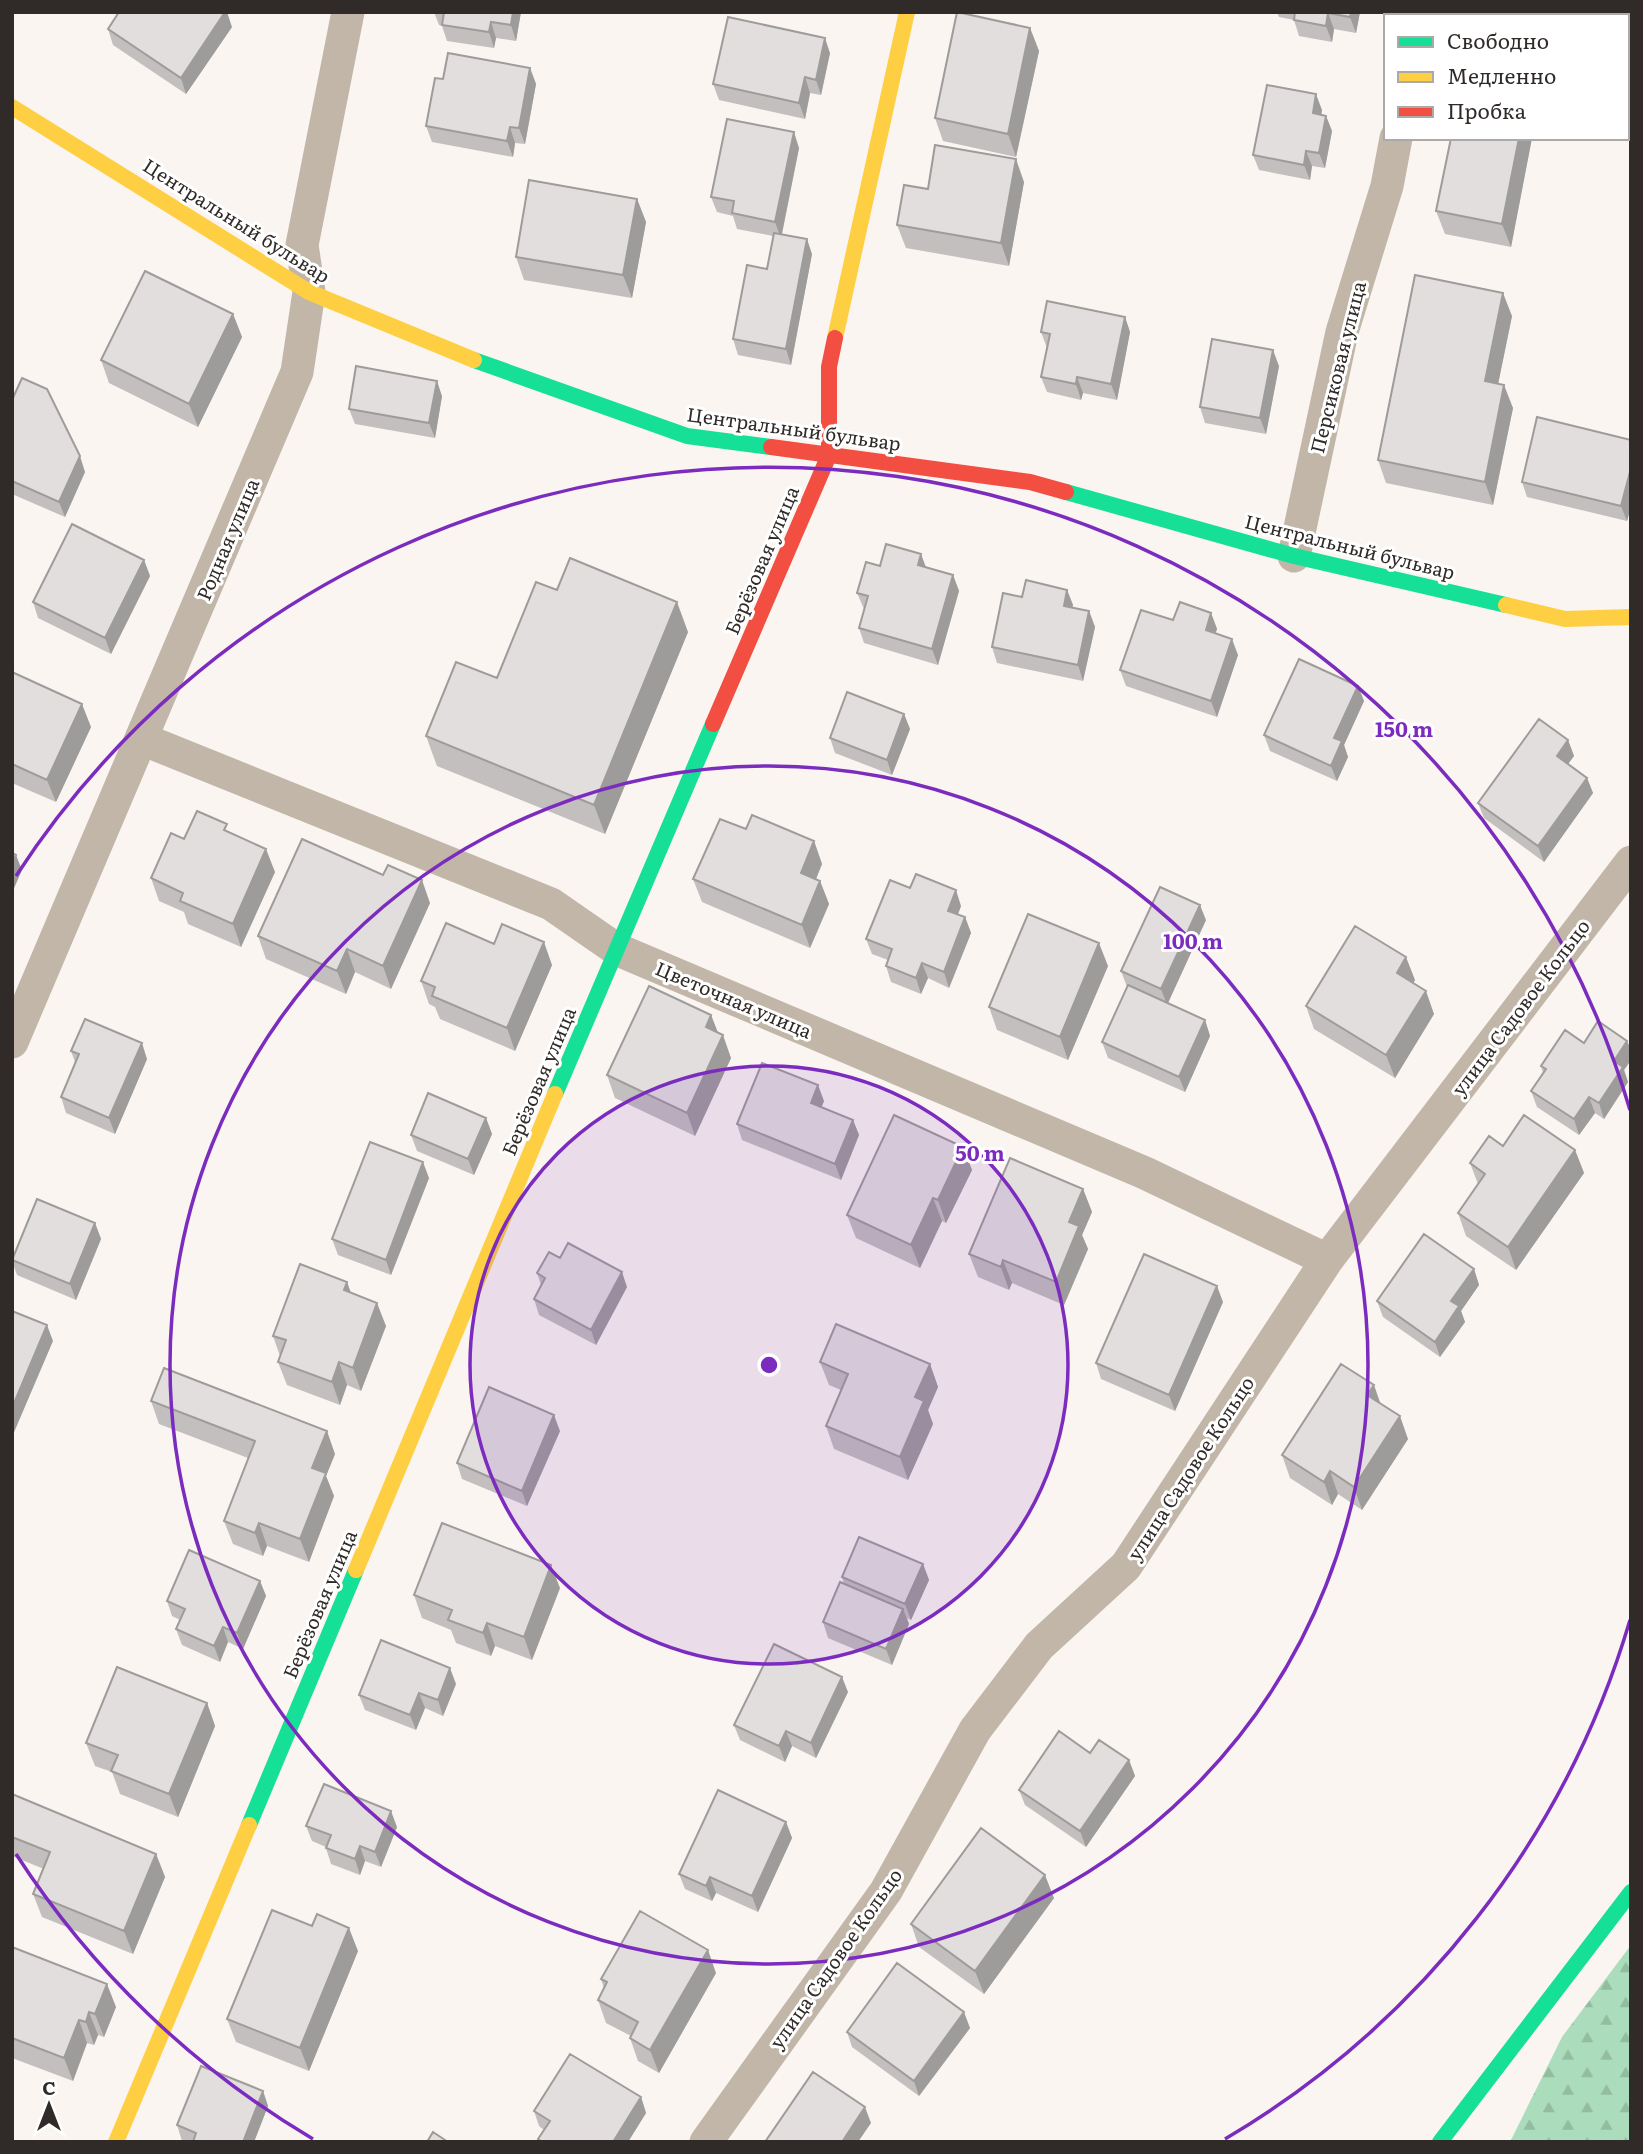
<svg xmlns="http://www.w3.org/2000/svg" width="1643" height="2154" font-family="Literata,serif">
<defs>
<pattern id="forest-firs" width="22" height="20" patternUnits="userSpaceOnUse" patternTransform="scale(1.75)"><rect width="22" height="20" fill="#abdcbb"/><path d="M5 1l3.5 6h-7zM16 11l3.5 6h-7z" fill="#93bda1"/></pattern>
</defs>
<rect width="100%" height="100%" fill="#faf5f0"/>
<path fill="url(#forest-firs)" d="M1631,1945v197h-121l52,-105z"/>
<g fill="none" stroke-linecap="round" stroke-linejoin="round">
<path stroke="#c1b6a8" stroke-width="33" d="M1420,16l1,-4
M1294,556l48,-224 45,-146 9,-48
M142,739l409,165 65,45 529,224 182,87
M12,1042l285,-670 12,-80 -7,-47 46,-233
M706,2142l180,-251 89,-161 64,-84 87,-80 201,-306 304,-398"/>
<path stroke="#16e098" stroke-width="16" d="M474,360l213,76 84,11
M1066,492l228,64 212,49
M555,1094l158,-370
M249,1825l107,-255
M1440,2142l191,-250"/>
<path stroke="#ffcf43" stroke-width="16" d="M12,107l297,185 165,68
M835,338l72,-326
M1506,605l59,14 66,-2
M356,1570l199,-476
M116,2142l133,-317"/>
<path stroke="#f24e42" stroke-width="16" d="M771,447l259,35 36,10
M713,724l116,-269v-88l6,-29"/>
</g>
<path fill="#c2bfbe" d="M434,12h87l-5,29 -20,-3 -2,10 -47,-7 -5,-15 -3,-1z
M1277,12h83l-4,21 -22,-4 -2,13 -33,-6 -5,-16 -15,-3z
M232,27l-46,67 -73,-49 -5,-16z
M1030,28l9,23 -23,106 -73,-16 -8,-23z
M830,53l-9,42 -11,-2 -5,26 -86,-19 -6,-16z
M530,68l6,16 -11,60 -10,-1 -2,14 -81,-15 -6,-16 17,-47z
M1322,110l-1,5 5,1 6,15 -7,37 -13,-2 -2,14 -51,-10 -6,-15z
M1532,138l-21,109 -66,-13 -9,-23z
M799,148l-17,86 30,20 -21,111 -53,-10 -5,-16 34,-70 6,-33 -36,-7 -4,-13 -16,-4 -6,-15z
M1024,182l-15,84 -103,-18 -9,-23 31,-36z
M637,199l9,23 -14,76 -108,-18 -8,-23z
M233,314l9,23 -44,90 -89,-44 -8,-23z
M1512,316l-14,68 15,24 -20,97 -107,-22 -8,-23z
M1125,317l5,15 -13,68 -34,-7 -2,7 -34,-8 -6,-15 6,-29 -6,-16z
M1279,366l-13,68 -61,-11 -5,-16z
M442,396l-7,42 -80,-14 -6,-15z
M12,400l73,72 -20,45 -53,-23z
M1631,440v67l-4,14 -100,-24 -5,-15z
M144,560l6,16 -39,78 -73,-36 -5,-16z
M880,566l46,1 27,8 6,16 -21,74 -74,-22 -5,-15 5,-19 -7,-16z
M557,590l131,42 -83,202 -168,-68 -11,-30 71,-58z
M1067,590l6,15 -1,2 17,4 6,16 -12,54 -86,-18 -5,-16 30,-50z
M1211,613l6,16 -2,4 23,22 -21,62 -91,-31 -6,-16z
M12,672l79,55 -35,75 -44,-19z
M1358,686l6,15 -20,44 4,12 -11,24 -67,-30 -6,-16z
M904,714l6,15 -18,46 -57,-22 -5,-15z
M1568,740l6,16 -6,8 19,14 6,15 -49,69 -60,-44 -6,-15z
M746,829l68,12 8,23 -6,15 4,2 9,23 -19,44 -108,-46 -9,-23z
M230,833l45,39 -34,75 -53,-23 -4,-12 -25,-11 -8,-23 33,-39z
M383,875l47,28 -39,86 -36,-17 -9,22 -80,-35 -8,-23z
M961,906l-3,9 7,2 6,16 -22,55 -21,-10 -7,16 -30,-12 -5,-16 2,-6 -16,-6 -6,-15z
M1206,920l-38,83 37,17 5,16 -25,56 -77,-34 -6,-16 25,-55 -6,-16z
M494,944l58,21 -37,86 -75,-32 -5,-12 -6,-3 -8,-23z
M1108,966l-40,94 -71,-30 -8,-23z
M1415,980l-2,3 21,31 -39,64 -81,-49 -8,-23z
M711,1015l7,18 13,25 -36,78 -80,-38 -8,-23z
M1627,1041l4,9v10l-7,10 4,12 -24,37 -9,-6 -16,22 -42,-28 -6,-16 12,-18 -2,-7 43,-23z
M71,1051l76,8 -32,75 -49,-21 -5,-16 14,-35z
M824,1101l-3,6 32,13 6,15 -18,45 -99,-40 -5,-16z
M486,1118l6,16 -18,41 -57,-24 -6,-16z
M1503,1146l72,4 9,23 -68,97 -50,-34 -8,-23 20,-29 -8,-21z
M963,1147l9,23 -26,53 -4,-2 -22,47 -64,-30 -9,-23z
M429,1178l-38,97 -53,-20 -6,-16z
M1083,1189l9,23 -10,23 6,14 -24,56 -52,-22 -3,7 -31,-13 -9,-23z
M95,1223l6,16 -25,61 -59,-25 -5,-14v-3z
M560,1258l67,29 -31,58 -57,-30 -5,-16 7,-14 -4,-12z
M1474,1269l5,16 -18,26 4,11 -25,35 -57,-40 -6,-16z
M347,1282l4,11 35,33 -25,65 -14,-6 -7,20 -53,-20 -9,-23 2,-6 -7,-20z
M1223,1302l-48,109 -74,-32 -5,-16z
M820,1362l110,2 8,23 -10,23 5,14 -25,56 -74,-31 -8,-23 15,-36 -12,-5z
M151,1401l184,53 -9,22 8,20 -25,66 -42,-16 -4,10 -30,-12 -9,-23 24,-63 -89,-34z
M1381,1403l27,36 -46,71 -24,-16 -6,11 -42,-27 -8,-23z
M560,1431l-33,75 -65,-27 -5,-16z
M923,1564l6,16 -18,40 -4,-2 2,6 -17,41 -64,-27 -5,-16 21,-38 -2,-7z
M260,1581l6,15 -23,53 -15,-7 -8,20 -38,-17 -6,-16 4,-9 -8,-4 -5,-15z
M560,1588l-28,72 -37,-14 -4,10 -35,-13 -5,-13 -29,-12 -8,-23z
M456,1684l-13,32 -18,-8 -9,22 -51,-20 -6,-15z
M848,1692l-32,66 -24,-12 -7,16 -45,-22 -6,-15z
M207,1703l8,23 -37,91 -58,-23 -8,-22 -17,-6 -9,-23z
M1129,1760l6,16 -49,71 -61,-42 -6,-15z
M12,1794l144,60 9,23 -32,77 -91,-37 -9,-23 11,-25 -32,-13z
M786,1822l6,16 -34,74 -42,-19 -4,8 -27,-12 -6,-15z
M306,1826l91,1 -16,40 -16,-6 -5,14 -29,-11 -5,-16v-1l-14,-6z
M1054,1898l-70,96 -65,-47 -8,-23z
M12,1947l104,60 -12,30 -6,-2 -4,10 -7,-2 -14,38 -61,-23z
M358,1951l-49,120 -73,-29 -9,-23z
M716,1973l-57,100 -21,-12 -8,-23 1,-2 -25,-13 -8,-23 6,-12 -3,-9z
M970,2028l-51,68 -67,-49 -5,-15z
M263,2091l5,15 -14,36 -72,-1 -5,-16z
M641,2097l5,16 -18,29h-89l-1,-3 6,-9 -5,-4 -5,-15z"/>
<path fill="#9e9b9b" d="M225,12h2l5,15 -46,67 -5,-16z
M513,12h8l-5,29 -5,-16z
M1351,12h9l-4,21 -6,-16z
M1592,12h9l2,4h-12z
M1328,13l6,16 -2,13 -6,-16z
M491,22l5,16 -2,10 -5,-16z
M1030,28l9,23 -23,106 -8,-23z
M825,38l5,15 -9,42 -5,-15z
M530,68l6,16 -11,60 -6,-16z
M805,77l5,16 -5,26 -6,-16z
M1316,94l6,16 -3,19 -6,-16z
M1326,116l6,15 -7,37 -6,-15z
M510,127l5,16 -2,14 -6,-16z
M794,132l5,16 -18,90 -6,-16z
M1519,138h13l-21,109 -9,-23z
M1306,151l6,15 -2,14 -6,-15z
M1016,159l8,23 -15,84 -8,-23z
M637,199l9,23 -14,76 -9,-23z
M807,239l5,15 -21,111 -5,-16z
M1503,293l9,23 -18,88 -9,-23z
M233,314l9,23 -44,90 -9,-23z
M1125,317l5,15 -13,68 -6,-16z
M1273,350l6,16 -13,68 -6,-16z
M1077,377l6,16 -2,7 -5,-16z
M437,381l5,15 -7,42 -6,-15z
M1504,385l9,23 -20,97 -8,-23z
M80,456l5,16 -20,45 -6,-15z
M1631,468v39l-4,14 -6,-15z
M921,554l6,16 -9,-5z
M144,560l6,16 -39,78 -6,-16z
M953,575l6,16 -21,74 -6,-16z
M1067,590l6,15 -4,16 -5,-15z
M677,602l11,30 -83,202 -11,-29z
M1089,611l6,16 -12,54 -5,-16z
M1211,613l6,16 -5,16 -6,-15z
M1232,639l6,16 -21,62 -6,-16z
M1358,686l6,15 -20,44 4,12 -11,24 -6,-15 3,-28z
M82,704l9,23 -35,75 -9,-22z
M904,714l6,15 -18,46 -5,-15z
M1568,740l6,16 -12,16 -5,-16z
M1587,778l6,15 -49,69 -6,-16z
M814,841l8,23 -13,32 -8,-23z
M266,849l9,23 -34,75 -8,-23z
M16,855l6,15 -10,23v-29z
M422,880l8,23 -39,86 -8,-23z
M820,881l9,23 -19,44 -8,-23z
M956,890l5,16 -8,20 -5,-15z
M1200,905l6,15 -39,85 -6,-16z
M965,917l6,16 -22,55 -5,-16z
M544,942l8,23 -37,86 -8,-23z
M1099,943l9,23 -40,94 -8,-23z
M347,949l8,23 -9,22 -9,-23z
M1406,957l9,23 -10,16 -8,-23z
M922,963l6,15 -7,16 -5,-16z
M1426,991l8,23 -39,64 -9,-23z
M711,1015l9,23 -14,-11z
M1205,1020l5,16 -25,56 -6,-15z
M723,1035l8,23 -36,78 -8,-23z
M1627,1041l4,9v10l-7,10 4,12 -24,37 -5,-16 15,-42z
M142,1043l5,16 -32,75 -6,-16z
M818,1085l6,16 -7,18 -6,-16z
M1589,1097l6,16 -16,22 -5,-16z
M486,1118l6,16 -18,41 -6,-16z
M853,1120l6,15 -18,45 -6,-16z
M963,1147l9,23 -26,53 -8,-23z
M1575,1150l9,23 -68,97 -8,-23z
M423,1162l6,16 -38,97 -5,-15z
M1083,1189l9,23 -10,23 6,14 -24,56 -8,-23 13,-60z
M933,1198l9,23 -22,47 -9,-23z
M95,1223l6,16 -25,61 -6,-16z
M1003,1260l9,23 -3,7 -8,-23z
M1474,1269l5,16 -18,26 4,11 -25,35 -5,-15 16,-41z
M622,1272l5,15 -31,58 -5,-15z
M347,1282l8,23 -11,-15z
M1217,1286l6,16 -48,109 -6,-16z
M377,1303l9,23 -25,65 -8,-23z
M47,1325l6,16 -41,96v-29z
M339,1362l8,23 -7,20 -8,-23z
M930,1364l8,23 -10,23 5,14 -25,56 -8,-23 15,-60z
M1374,1385l8,23 -15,-13z
M554,1415l6,16 -33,75 -5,-15z
M1400,1416l8,23 -46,71 -8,-23z
M327,1431l8,23 -9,22 8,20 -25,66 -9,-23 12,-71z
M1330,1471l8,23 -6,11 -8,-23z
M259,1523l8,23 -4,10 -8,-23z
M923,1564l6,16 -18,40 -6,-16z
M551,1565l9,23 -28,72 -8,-23z
M260,1581l6,15 -23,53 -6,-16z
M903,1609l6,15 -17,41 -6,-16z
M487,1623l8,23 -4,10 -8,-23z
M223,1627l5,15 -8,20 -6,-16z
M450,1668l6,16 -13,32 -5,-16z
M842,1677l6,15 -32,66 -5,-15z
M419,1693l6,15 -9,22 -6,-15z
M207,1703l8,23 -37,91 -9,-23z
M786,1731l6,15 -7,16 -6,-16z
M1129,1760l6,16 -49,71 -6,-16z
M391,1811l6,16 -16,40 -6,-15z
M786,1822l6,16 -34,74 -6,-16z
M360,1846l5,15 -5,14 -5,-16z
M156,1854l9,23 -32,77 -9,-23z
M1045,1875l9,23 -70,96 -9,-23z
M710,1877l6,16 -4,8 -6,-15z
M349,1928l9,23 -49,120 -9,-23z
M708,1950l8,23 -57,100 -9,-23z
M107,1984l9,23 -12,30 -9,-23z
M89,2012l9,23 -4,10 -8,-23z
M964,2012l6,16 -51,68 -5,-15z
M79,2020l8,23 -14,38 -9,-23z
M263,2091l5,15 -14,36h-11z
M641,2097l5,16 -18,29h-15z
M865,2107l6,16 -13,19h-16z"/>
<path fill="#e2dedd" stroke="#9e9b9b" stroke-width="2" d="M119,12h106l-44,66 -73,-49z
M444,12h69l-2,13 -20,-3 -2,10 -47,-7z
M957,12l73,16 -22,106 -73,-16z
M1295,12h56l-1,5 -22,-4 -2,13 -32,-6z
M1472,12h120l-1,4h-120z
M728,17l97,21 -9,42 -11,-3 -6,26 -86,-19z
M448,53l82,15 -11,60 -9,-1 -3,14 -81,-15 9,-48 8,1z
M1267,85l49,9 -3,19 13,3 -7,37 -13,-2 -2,14 -51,-10z
M727,119l67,13 -19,90 -43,-9 2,-12 -23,-4z
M1451,138h68l-17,86 -66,-13z
M935,145l81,14 -15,84 -104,-18 7,-40 24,4z
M529,180l108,19 -14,76 -107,-18z
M774,233l33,6 -21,110 -53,-10 14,-74 20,4z
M145,271l88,43 -44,90 -88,-44z
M1415,275l88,18 -18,88 19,4 -19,97 -107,-22z
M1047,301l78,16 -14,67 -34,-7 -1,7 -35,-7 9,-43 -9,-2z
M1212,339l61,11 -13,68 -60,-11z
M356,366l81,15 -8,42 -80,-14z
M22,378l25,11 33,67 -21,46 -47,-21v-81z
M1537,417l94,23v28l-10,38 -99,-24z
M72,524l72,36 -39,78 -72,-36z
M886,544l35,10 -3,11 35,10 -21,74 -73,-21 9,-32 -11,-3 9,-31 14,4z
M570,558l107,44 -83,203 -168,-69 30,-74 41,16 39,-96 21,8z
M1026,580l41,10 -3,16 25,5 -11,54 -86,-18 11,-54 19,4z
M1180,602l31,11 -5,17 26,9 -21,62 -91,-31 21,-60 32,10z
M1299,659l59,27 -24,52 8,3 -11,25 -67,-31z
M12,672l70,32 -35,76 -35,-16z
M847,692l57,22 -17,46 -57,-22z
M1539,719l29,21 -11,16 30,22 -49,68 -60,-43z
M197,811l30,13 -3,6 42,19 -33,75 -53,-23 3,-8 -32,-15 20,-45 13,6z
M752,815l62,26 -13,32 19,8 -18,44 -109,-46 27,-60 26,10z
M302,839l81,36 5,-10 34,15 -39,86 -36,-17 -10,22 -79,-35z
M12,853l4,2 -4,9z
M916,874l40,16 -8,21 17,6 -21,55 -22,-9 -6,15 -30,-12 6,-17 -26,-10 24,-59 20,8z
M1160,887l40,18 -39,84 -40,-18z
M1028,914l71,29 -39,94 -71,-30z
M446,923l48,21 8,-20 42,18 -37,86 -75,-32 3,-9 -14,-6z
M1355,926l51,31 -9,16 29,18 -40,64 -80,-49z
M1128,985l77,35 -26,57 -77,-35z
M649,986l62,29 -5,12 17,8 -36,78 -80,-38z
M85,1019l57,24 -33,75 -48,-21 18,-43 -8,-3z
M1598,1021l29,20 -13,20 9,6 -24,36 -10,-6 -15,22 -43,-28 15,-22 -5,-3 24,-36 19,13z
M762,1063l56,22 -7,18 42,17 -18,44 -98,-40z
M428,1093l58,25 -18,41 -57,-24z
M894,1115l69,32 -25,53 -5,-2 -22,47 -64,-30z
M1524,1115l51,35 -67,97 -50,-34 27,-39 -15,-11 19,-27 14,10z
M370,1142l53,20 -37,98 -54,-21z
M1010,1158l73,31 -14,33 10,4 -23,56 -53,-22 -2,7 -32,-13z
M37,1199l58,24 -25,61 -58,-24z
M1424,1234l50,35 -23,32 8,5 -24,36 -58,-41z
M568,1243l54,29 -31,58 -57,-31 11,-21 -8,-5 12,-21 11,6z
M1144,1254l73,32 -48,109 -73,-32z
M300,1264l47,18 -3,8 33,13 -24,65 -14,-6 -7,20 -54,-20 8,-22 -13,-4z
M12,1311l35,14 -35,83z
M836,1324l94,40 -15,33 9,4 -24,56 -74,-31 22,-52 -28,-12z
M1341,1364l33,21 -7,10 33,21 -46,71 -24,-16 -6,11 -42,-27z
M164,1368l163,63 -15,37 14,5 -26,66 -41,-16 -4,10 -31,-12 31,-80 -104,-40z
M489,1387l65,28 -32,76 -65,-28z
M442,1523l109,42 -27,72 -37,-14 -4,10 -35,-13 4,-10 -38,-15z
M859,1537l64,27 -18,40 -63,-27z
M189,1550l71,31 -23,52 -14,-6 -9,19 -38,-17 9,-20 -18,-8z
M840,1582l63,27 -17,40 -63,-27z
M381,1640l69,28 -12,32 -19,-7 -9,22 -51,-20z
M774,1644l68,33 -31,66 -25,-12 -7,15 -45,-21z
M117,1667l90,36 -38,91 -58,-23 7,-16 -32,-12z
M1059,1731l31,22 9,-13 30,20 -49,71 -61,-41z
M324,1784l67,27 -16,41 -15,-6 -5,13 -29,-11 5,-13 -25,-9z
M718,1790l68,32 -34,74 -42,-19 -4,9 -27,-12z
M12,1794l144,60 -32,77 -91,-37 17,-42 -38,-15z
M981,1828l64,47 -70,96 -64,-47z
M272,1910l40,16 5,-12 32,14 -49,120 -73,-29z
M640,1911l68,39 -58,100 -20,-12 8,-16 -40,-22 9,-18 -6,-3z
M12,1947l95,37 -12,30 -6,-2 -3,10 -7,-2 -15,38 -52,-20z
M897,1963l67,49 -50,69 -67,-49z
M570,2054l71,43 -28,45h-71l-4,-3 12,-18 -16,-10z
M201,2066l62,25 -20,51h-50l3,-9 -19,-8z
M813,2072l52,35 -23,35h-77z
M433,2132l15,10h-21z"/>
<circle cx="769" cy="1365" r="299" fill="#7b2cbf" fill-opacity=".12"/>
<g fill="none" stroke="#7b2cbf" stroke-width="3.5">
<circle cx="769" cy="1365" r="299"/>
<circle cx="769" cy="1365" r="599"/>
<path d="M1630 1620A898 898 0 0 1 1225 2139M313 2139A898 898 0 0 1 16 1854M16 876A898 898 0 0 1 1630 1110"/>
</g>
<g text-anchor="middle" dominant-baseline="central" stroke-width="6" stroke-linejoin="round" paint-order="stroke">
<g font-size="19" fill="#302b28" stroke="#fff">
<text transform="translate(237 220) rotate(32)">Центральный бульвар</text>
<text transform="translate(1337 367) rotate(-76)">Персиковая улица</text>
<text transform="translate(794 428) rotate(8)">Центральный бульвар</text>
<text transform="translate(227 539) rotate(-67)">Родная улица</text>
<text transform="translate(1350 546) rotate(14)">Центральный бульвар</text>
<text transform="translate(761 560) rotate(-67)">Берёзовая улица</text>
<text transform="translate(734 999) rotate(23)">Цветочная улица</text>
<text transform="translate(1520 1007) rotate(-53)">улица Садовое Кольцо</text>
<text transform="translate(538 1081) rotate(-67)">Берёзовая улица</text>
<text transform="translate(1190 1468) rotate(-57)">улица Садовое Кольцо</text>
<text transform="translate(319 1604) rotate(-67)">Берёзовая улица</text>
<text transform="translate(835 1958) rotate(-55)">улица Садовое Кольцо</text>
</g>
</g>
<circle cx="769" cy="1365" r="10" fill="#7b2cbf" stroke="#fff" stroke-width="3.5"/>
<g font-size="21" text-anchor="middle" font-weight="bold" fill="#7b2cbf" stroke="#fff" stroke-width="6" stroke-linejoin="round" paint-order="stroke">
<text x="1404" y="737">150 m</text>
<text x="1193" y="949">100 m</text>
<text x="980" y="1161">50 m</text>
</g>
<rect width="1643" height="2154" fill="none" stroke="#302b28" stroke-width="28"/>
<rect x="1384" y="14" width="245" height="126" fill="#ffffff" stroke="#acaaa9" stroke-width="2"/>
<rect x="1398" y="37" width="35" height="10" fill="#16e098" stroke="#acaaa9" stroke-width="2"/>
<text x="1447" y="49" font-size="21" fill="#302b28">Свободно</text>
<rect x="1398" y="72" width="35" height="10" fill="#ffcf43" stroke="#acaaa9" stroke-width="2"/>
<text x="1447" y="84" font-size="21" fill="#302b28">Медленно</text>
<rect x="1398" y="107" width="35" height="10" fill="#f24e42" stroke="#acaaa9" stroke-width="2"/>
<text x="1447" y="119" font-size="21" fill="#302b28">Пробка</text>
<g transform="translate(49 2105)" stroke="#ffffff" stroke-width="5" paint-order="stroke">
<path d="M0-5L12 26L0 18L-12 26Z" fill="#302b28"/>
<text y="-10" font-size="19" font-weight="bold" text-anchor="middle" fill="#302b28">С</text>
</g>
</svg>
